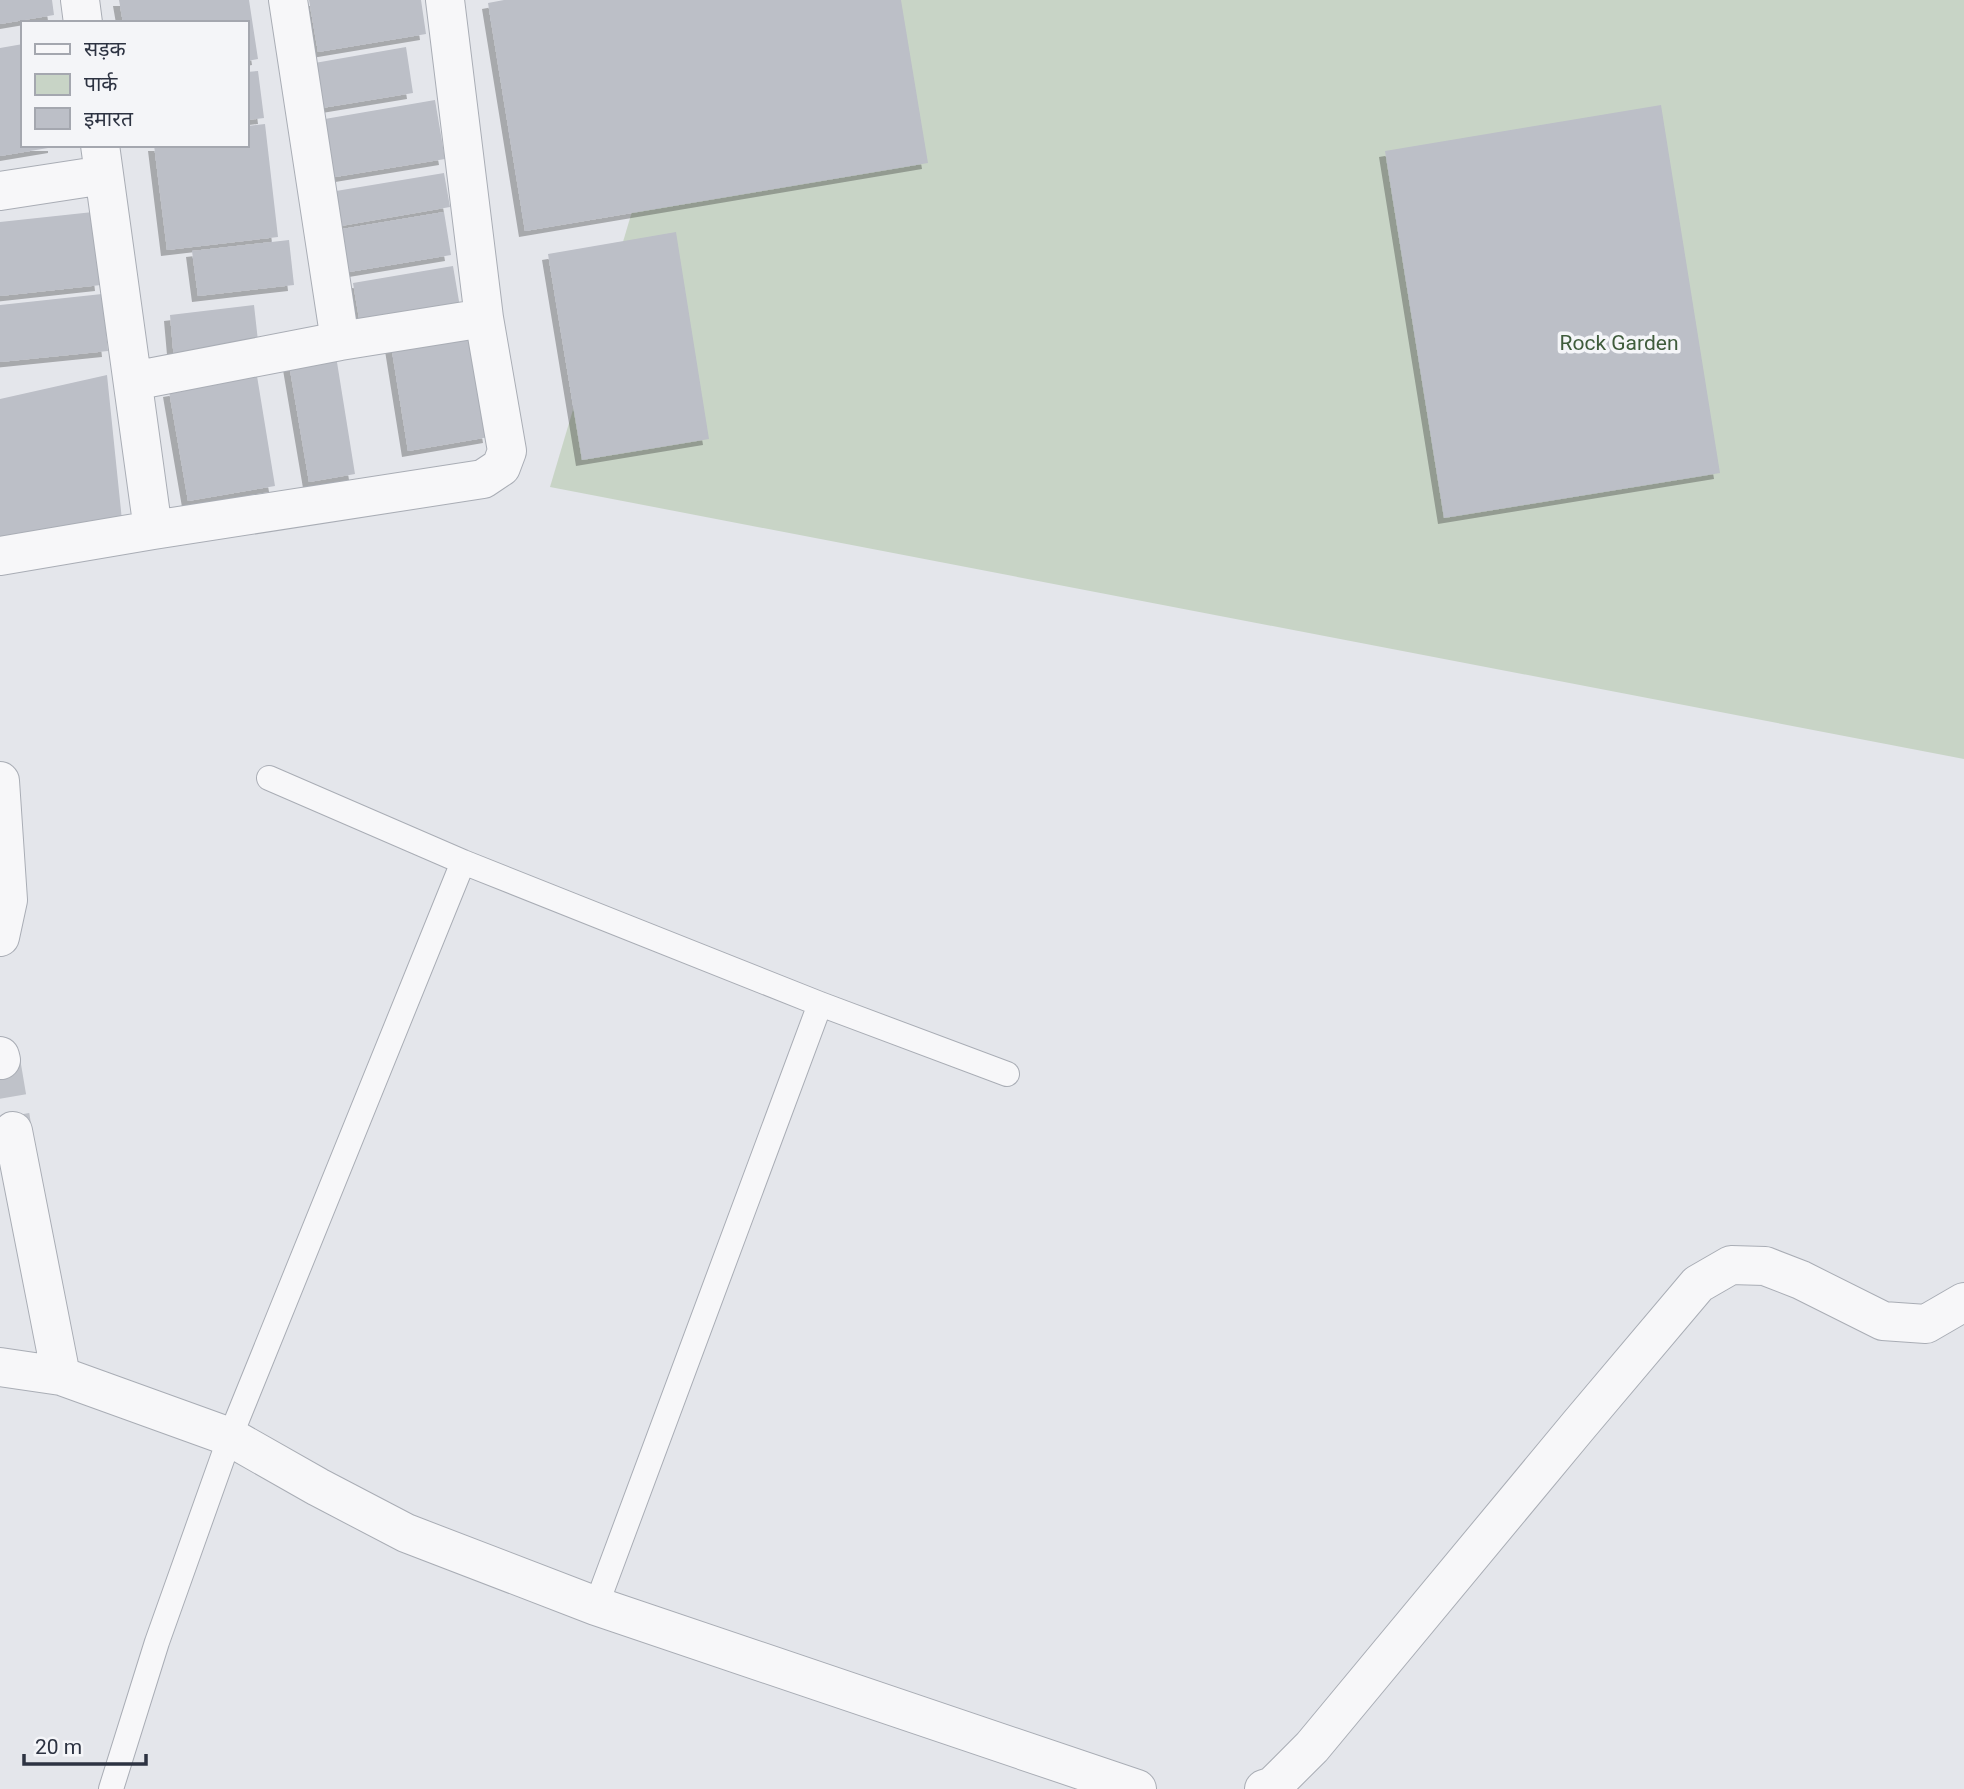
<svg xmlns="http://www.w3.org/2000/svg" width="1964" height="1789" font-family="Roboto,'Noto Sans Devanagari',sans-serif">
<defs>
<filter id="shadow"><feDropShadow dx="-6" dy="6" stdDeviation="0" flood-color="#0004"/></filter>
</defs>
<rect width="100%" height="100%" fill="#e4e6eb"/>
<path fill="#c8d4c6" d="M695,0h1269v759l-1414,-272z"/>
<path fill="#bcbfc7" filter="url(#shadow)" d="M0,0h52l2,15 -54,9z
M119,0h130l9,59 -11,2v-38h-124z
M309,0h112l5,34 -108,18z
M504,0h397l27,163 -403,68 -37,-228z
M23,44v101h31v2l-54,9v-108z
M406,47l7,46 -97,16 -7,-45z
M258,71l6,47 -17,2v-48z
M435,100l10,59 -116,19 -10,-58z
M1661,105l59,368 -276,45 -59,-367z
M265,124l13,113 -111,13 -13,-105h93v-19z
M444,173l6,34 -115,20 -5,-35z
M93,212l8,73 -101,11v-74z
M444,212l7,43 -108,18 -7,-43z
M676,232l33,207 -127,21 -34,-206z
M289,240l5,45 -96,11 -6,-45z
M453,266l8,47 -100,17 -8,-47z
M102,294l6,57 -108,11v-57z
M254,305l5,45 -85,10 -4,-45z
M472,332l17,105 -81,14 -17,-106z
M336,356l19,118 -46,8 -20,-118z
M107,375l16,155 -123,13v-144z
M257,376l18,110 -87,15 -19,-110z"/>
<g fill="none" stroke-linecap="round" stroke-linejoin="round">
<path stroke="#bfc2c9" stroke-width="38" stroke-dasharray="38 19" stroke-linecap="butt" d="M1,1060l12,71"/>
<defs>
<path id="service" d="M269,778l194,84 357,142 187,70
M596,1606l224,-602
M111,1789l46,-147 73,-205 233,-575"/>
<path id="minor" d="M80,0l3,23
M288,0l52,341
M100,145l53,385
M0,191l104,-16
M133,381l207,-40 144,-23
M0,556l153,-26 330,-51 18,-12 6,-16 -23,-133 -39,-318
M0,781l8,119 -8,37
M0,1056l1,4
M13,1131l48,245
M0,1367l61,9 169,61 88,50 88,46 190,73 541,183
M1264,1789l9,-3 39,-39 267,-322 119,-141 33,-19 34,1 36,14 82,41 43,3 38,-22"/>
</defs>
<use href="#service" stroke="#a9adb5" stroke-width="26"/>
<use href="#minor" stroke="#a9adb5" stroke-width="40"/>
<use href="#service" stroke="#f7f7f9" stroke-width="24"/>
<use href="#minor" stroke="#f7f7f9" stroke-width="38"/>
</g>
<g text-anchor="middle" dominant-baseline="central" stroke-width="7" stroke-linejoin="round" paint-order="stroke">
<g font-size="21" fill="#3f5c3c" stroke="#f4f5f8">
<text x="1619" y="343">Rock Garden</text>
</g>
</g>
<rect x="21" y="21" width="228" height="126" fill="#f4f5f8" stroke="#a4a7af" stroke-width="2"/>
<rect x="35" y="44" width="35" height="10" fill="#f7f7f9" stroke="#a4a7af" stroke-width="2"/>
<text x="84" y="56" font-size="21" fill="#2d3342">सड़क</text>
<rect x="35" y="74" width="35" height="21" fill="#c8d4c6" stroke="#a4a7af" stroke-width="2"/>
<text x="84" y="91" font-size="21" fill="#2d3342">पार्क</text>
<rect x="35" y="108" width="35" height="21" fill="#bcbfc7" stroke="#a4a7af" stroke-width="2"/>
<text x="84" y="126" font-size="21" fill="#2d3342">इमारत</text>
<path d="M24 1754v10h122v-10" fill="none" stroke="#2d3342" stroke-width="3.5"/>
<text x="35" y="1754" font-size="21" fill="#2d3342" stroke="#f4f5f8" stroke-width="5" paint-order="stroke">20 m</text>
</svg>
